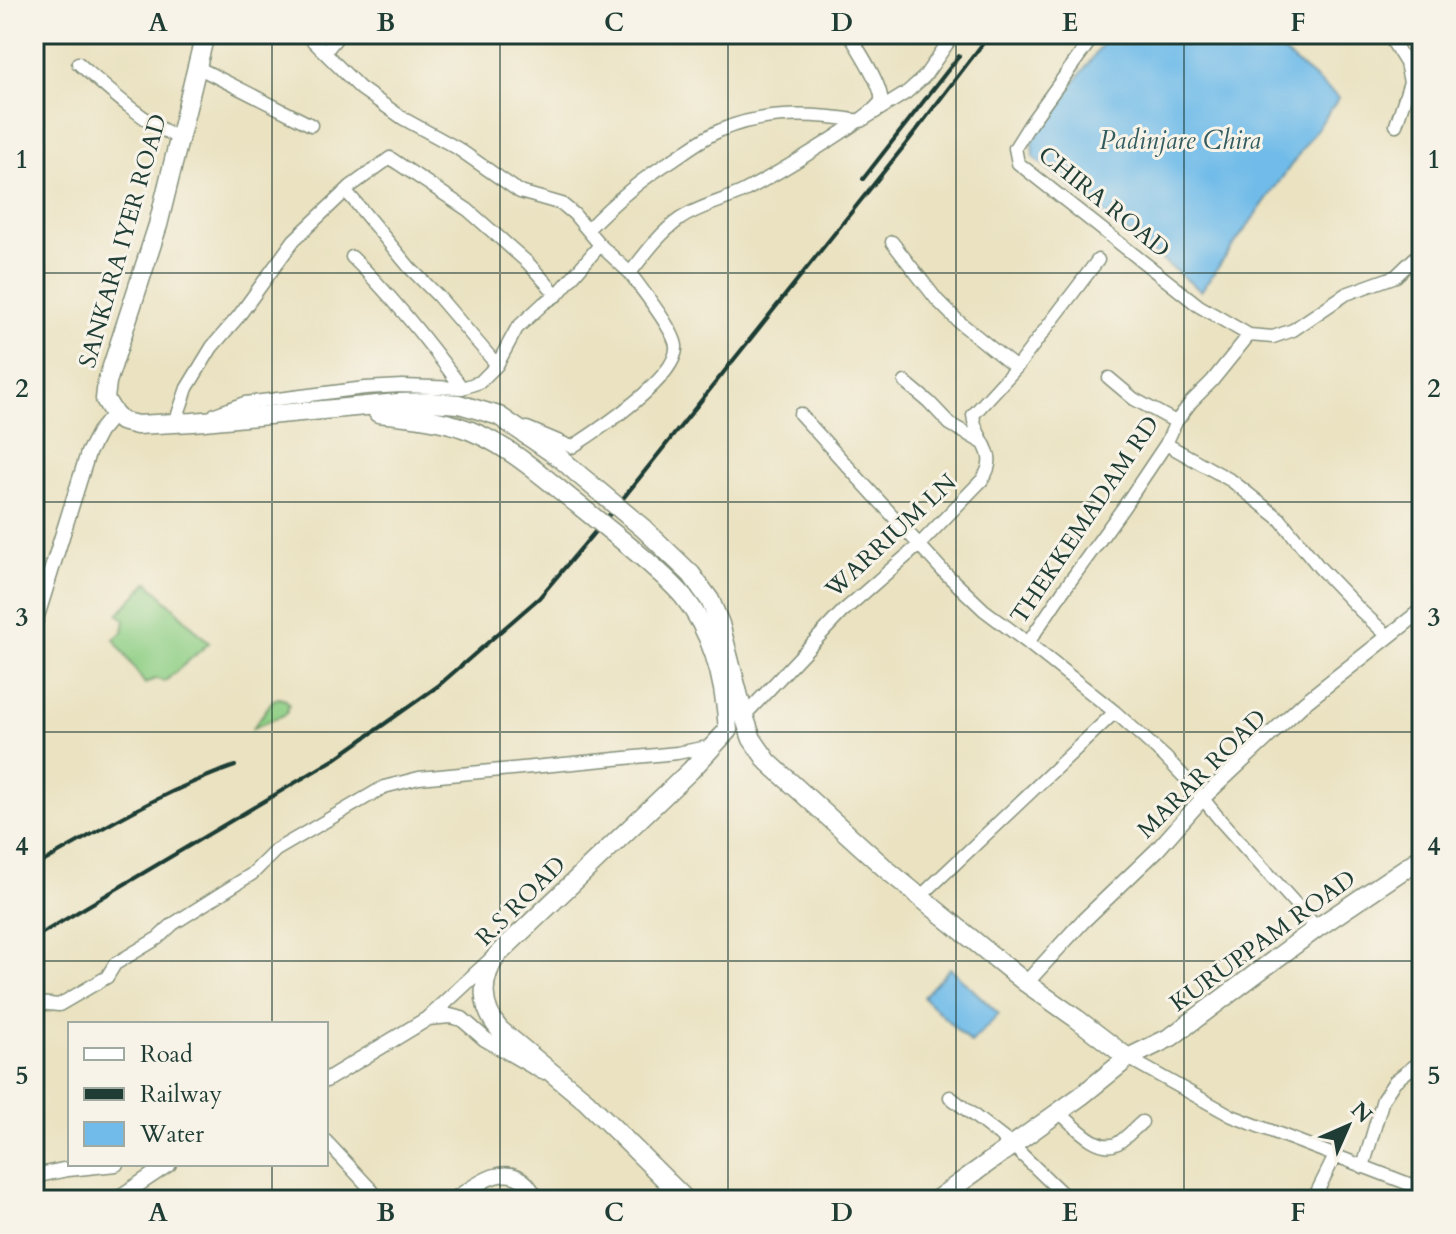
<svg xmlns="http://www.w3.org/2000/svg" width="1456" height="1234" font-family="Cardo,serif">
<rect width="100%" height="100%" fill="#f7f3e8"/>
<filter id="ink" filterUnits="userSpaceOnUse"><feTurbulence type="fractalNoise" baseFrequency=".0125" numOctaves="2"/><feDisplacementMap in="SourceGraphic" scale="16" xChannelSelector="R" yChannelSelector="G"/><feConvolveMatrix kernelMatrix="1 2 1 2 8 2 1 2 1" color-interpolation-filters="sRGB"/></filter>
<filter id="wash" filterUnits="userSpaceOnUse"><feTurbulence type="fractalNoise" baseFrequency=".006" numOctaves="4" result="noise"/><feDisplacementMap in="SourceGraphic" scale="32" xChannelSelector="R" yChannelSelector="G"/><feGaussianBlur stdDeviation="1.8" result="paint"/><feColorMatrix in="noise" values="0 0 0 0 0 0 0 0 0 0 0 0 0 0 0 0 0 1.4 0 .05"/><feComposite in="paint" operator="in"/></filter>
<g filter="url(#wash)">
<rect width="100%" height="100%" fill="#eae2c1"/>
<path fill="#8fcf85" stroke="#57865c" stroke-width="2" d="M148,582l61,61 -45,39c-8,-5 -11,-3 -19,2l-31,-45 9,-7 2,-12 -7,-6z
M279,698l7,2 3,5 -3,9 -33,14 20,-28z"/>
<path fill="#70bbe9" stroke="#487c8e" stroke-width="2" d="M1110,34h151l78,64 -138,193 -168,-134 -1,-16z
M950,968l49,46 -28,29 -48,-46z"/>
</g>
<g filter="url(#ink)">
<g fill="none" stroke-linecap="round" stroke-linejoin="round">
<defs>
<path id="minor" d="M306,34l54,54 44,31 53,29 63,44 42,12 12,10 26,31 30,28c15,-19 30,-40 50,-54 17,-12 43,-18 62,-27 20,-10 136,-77 139,-92 2,-13 -24,-53 -32,-66
M1095,34l-65,90 -15,24 3,15 181,143 50,29 24,2 20,-7 53,-36 50,-18 26,-25
M1388,34l18,29 4,19 -14,43
M325,52l15,-18
M78,63c32,28 62,56 100,75
M197,67l114,58
M346,191l64,77 28,28 59,69
M588,229c26,-27 53,-50 86,-70 15,-10 30,-22 47,-29 43,-19 94,-16 140,-9l45,-28 18,-16 30,-43
M892,242l45,58 21,21 58,47
M352,257c41,40 76,84 110,131
M1249,335l-37,46 -21,21 -15,20 -10,22 -43,64 -60,83 -35,52 87,69 50,45 26,27 30,37 96,107
M1109,378l25,21 42,23
M905,382l24,20 21,22 33,19
M215,414l30,-11 120,-15 37,-2 60,2 18,-6 17,-17 20,-37 27,-25 13,-8 43,-50
M800,414l143,157 41,39 44,33
M175,423l12,-35 25,-41 26,-30 56,-77 57,-54 39,-28 78,52 60,53 29,32
M527,428l45,19c25,-16 107,-70 104,-101 -2,-17 -35,-57 -46,-73
M1166,444l66,37 48,38 39,48 42,44 27,25
M744,716l98,-104 77,-67 63,-65c20,-28 -7,-38 -9,-65l43,-47 82,-108
M920,897l195,-185
M34,1005l4,-2 21,2 48,-28 8,-13 43,-26 15,-14 79,-50 24,-24 108,-63 35,-9 258,-25 36,-7
M1128,1058l104,58 190,73
M950,1097l63,49 56,54
M1059,1112c14,12 39,42 59,31 8,-5 16,-14 24,-21
M326,1141l55,59
M1363,1167l20,-68 12,-18 27,-21
M1313,1200l22,-44"/>
<path id="tertiary" d="M34,626l54,-173 11,-21 15,-18
M1026,983l57,-62 74,-71 46,-52 101,-95 118,-93
M428,1018l22,-2 12,3 23,20 57,33
M326,1080l101,-61 66,-61
M34,1176l34,-7 48,-5
M115,1200l54,-36
M453,1200c21,-13 51,-40 74,-16 4,5 8,11 11,16"/>
<path id="primary" d="M205,34l-47,191 -51,157 -2,17 9,15 7,7 16,4 56,-3 205,-19 33,-1 28,2 40,12 61,42 17,15
M378,413c26,3 54,5 79,13 47,14 86,51 124,81
M643,528l48,46 19,26 10,24 24,92 8,23 16,23 118,107 34,28 106,86 51,36 51,39
M623,541c20,17 43,35 60,55 31,38 42,87 45,134l-37,40 -194,185c-17,25 -17,52 3,75l86,71 100,99
M936,1200l145,-104 47,-38 43,-21 146,-109 105,-71"/>
</defs>
<use href="#minor" stroke="#84907a" stroke-width="15"/>
<use href="#tertiary" stroke="#84907a" stroke-width="17"/>
<use href="#primary" stroke="#84907a" stroke-width="21"/>
<use href="#minor" stroke="#fff" stroke-width="12"/>
<use href="#tertiary" stroke="#fff" stroke-width="14"/>
<use href="#primary" stroke="#fff" stroke-width="18"/>
<path stroke="#1f3d34" stroke-width="4" d="M863,179l96,-123
M34,867c66,-37 130,-77 201,-101
M34,938l301,-179 103,-73 101,-88 82,-97 288,-361 81,-106"/>
<defs>
<path id="primary-bridge" d="M577,473l66,55
M581,507l42,34"/>
</defs>
<use href="#primary-bridge" stroke="#84907a" stroke-width="21" stroke-linecap="butt"/>
<use href="#primary-bridge" stroke="#fff" stroke-width="18"/>
</g>
</g>
<path fill="none" stroke="#1f3d34" stroke-width="2" stroke-opacity="0.55" d="M272,34v990M500,34v1166M728,34v1166M956,34v1166M1184,34v1166M34,273h1388M34,502h1388M34,732h1388M34,961h1388M272,1164v36"/>
<g text-anchor="middle" dominant-baseline="central" stroke-width="6" stroke-linejoin="round" paint-order="stroke">
<g font-size="24" fill="#1f3d34" stroke="#f7f3e8">
<text transform="translate(1104 202) rotate(39)">CHIRA ROAD</text>
<text transform="translate(123 241) rotate(-74)">SANKARA IYER ROAD</text>
<text transform="translate(1085 520) rotate(-56)">THEKKEMADAM RD</text>
<text transform="translate(891 536) rotate(-43)">WARRIUM LN</text>
<text transform="translate(1202 774) rotate(-45)">MARAR ROAD</text>
<text transform="translate(521 901) rotate(-45)">R.S ROAD</text>
<text transform="translate(1263 941) rotate(-36)">KURUPPAM ROAD</text>
</g>
<g font-size="26" font-style="italic" fill="#335c61" stroke="#f7f3e8">
<text x="1180" y="140">Padinjare Chira</text>
</g>
</g>
<rect width="1456" height="1234" fill="none" stroke="#f7f3e8" stroke-width="88"/>
<rect x="68" y="1022" width="260" height="144" fill="#f7f3e8" stroke="#a1aaa0" stroke-width="2"/>
<rect x="84" y="1048" width="40" height="12" fill="#ffffff" stroke="#a1aaa0" stroke-width="2"/>
<text x="140" y="1062" font-size="24" fill="#1f3d34">Road</text>
<rect x="84" y="1088" width="40" height="12" fill="#1f3d34" stroke="#a1aaa0" stroke-width="2"/>
<text x="140" y="1102" font-size="24" fill="#1f3d34">Railway</text>
<rect x="84" y="1122" width="40" height="24" fill="#70bbe9" stroke="#a1aaa0" stroke-width="2"/>
<text x="140" y="1142" font-size="24" fill="#1f3d34">Water</text>
<g transform="translate(1348 1126) rotate(45)" stroke="#f7f3e8" stroke-width="6" paint-order="stroke">
<path d="M0-6L14 30L0 20L-14 30Z" fill="#1f3d34"/>
<text y="-12" font-size="22" font-weight="bold" text-anchor="middle" fill="#1f3d34">N</text>
</g>
<rect x="44" y="44" width="1368" height="1146" fill="none" stroke="#1f3d34" stroke-width="3"/>
<g font-size="26" text-anchor="middle" font-weight="bold" fill="#1f3d34">
<text x="158" y="31">A</text>
<text x="386" y="31">B</text>
<text x="614" y="31">C</text>
<text x="842" y="31">D</text>
<text x="1070" y="31">E</text>
<text x="1298" y="31">F</text>
<text x="22" y="168">1</text>
<text x="1434" y="168">1</text>
<text x="22" y="397">2</text>
<text x="1434" y="397">2</text>
<text x="22" y="626">3</text>
<text x="1434" y="626">3</text>
<text x="22" y="855">4</text>
<text x="1434" y="855">4</text>
<text x="22" y="1084">5</text>
<text x="1434" y="1084">5</text>
<text x="158" y="1221">A</text>
<text x="386" y="1221">B</text>
<text x="614" y="1221">C</text>
<text x="842" y="1221">D</text>
<text x="1070" y="1221">E</text>
<text x="1298" y="1221">F</text>
</g>
</svg>
